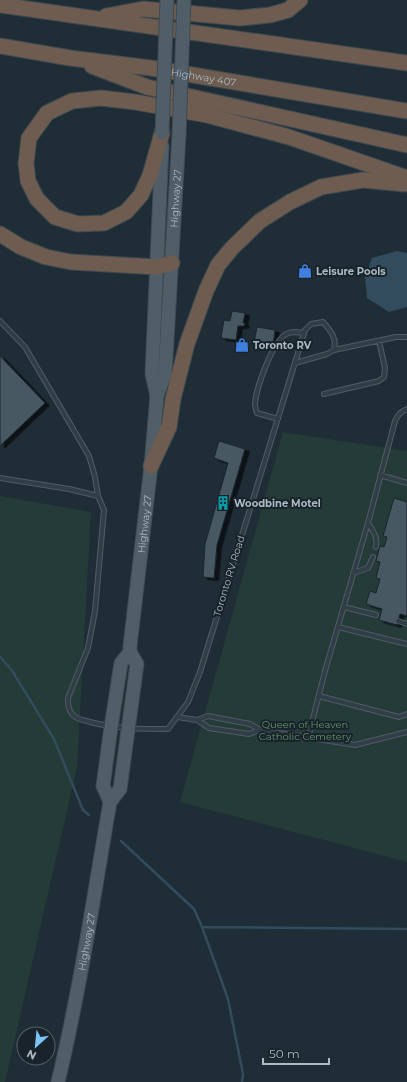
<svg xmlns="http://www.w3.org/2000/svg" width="407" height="1082" font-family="Montserrat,sans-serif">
<defs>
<filter id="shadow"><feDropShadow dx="4.5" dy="2.5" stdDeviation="0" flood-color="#0009"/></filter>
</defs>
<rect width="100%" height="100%" fill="#1f2d36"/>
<path fill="#243b38" d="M283,432l124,19v411l-227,-60z
M0,496l91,16 -14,255 -72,315h-5z"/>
<path fill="#324c5e" d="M397,251l10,2v54l-18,5 -22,-14 -2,-21 7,-19z"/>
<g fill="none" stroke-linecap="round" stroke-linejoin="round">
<path stroke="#324c5e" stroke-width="2.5" d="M0,657l11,12 43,70 29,71 6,5
M121,841l73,68 8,18 26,72 15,75 -1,8
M202,927l205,2"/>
</g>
<path fill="#475862" stroke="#1a252d" filter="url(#shadow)" d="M232,311l13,2 -2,10h2l-1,3h-6l-2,14 -15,-2 3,-18 6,1z
M257,327l18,3 -2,16 -19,-3z
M0,356l45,47 -45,43z
M219,441l26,8 -28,96 -3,33 -11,-1 2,-33 23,-81 -14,-5z
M394,498l13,4v114l-7,-2 -3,11 -18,-5 3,-11 -16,-5 4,-13 6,2 4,-14 -4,-1 4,-16 -4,-1 4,-15 4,1 3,-10 -4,-1z"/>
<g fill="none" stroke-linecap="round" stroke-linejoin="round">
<defs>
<path id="service" d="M0,321l25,26 64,109 6,21 3,19 6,14 -9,101 -7,37 -20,50c0,6 0,12 5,17 5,5 11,5 17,7 27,7 51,7 78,7l20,-27 12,-30 105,-342 6,-6 12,-2c8,9 14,16 11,28l-7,4 -32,9
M334,350l62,-13h11
M324,394l55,-13 5,-4 1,-9 -6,-27
M278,419l-21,-6c-1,-3 -2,-6 -2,-9 1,-16 17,-61 31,-70 5,-3 11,-2 18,-1
M380,475l27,8
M0,478l69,11 29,7
M368,523c5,8 10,14 8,24
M353,573l15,-5 5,-11
M344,607l32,8
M398,621l9,3
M338,627l69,17
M319,696l80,21 8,-3
M177,717l20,3 12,8 40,6 11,-4
M197,720l11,-4 42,8 10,6 95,15 52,-13
M308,738l17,-67 43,-148 27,-102c3,-6 5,-9 12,-12"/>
<g id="primary">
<path d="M157,396l-5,-22 10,-228"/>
<path d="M110,802l-7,-16 8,-59 10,-64 9,-11"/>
<path id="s1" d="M58,1082c22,-92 36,-187 52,-280l10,-13 17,-125 -7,-12v-6l21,-180 6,-70 8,-22 14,-239"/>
</g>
<g id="motorway">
<path d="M0,5l407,58"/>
<path d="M106,16l37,-7 97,9 30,-3 18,-5 12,-10"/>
<path id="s2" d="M0,46l70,12 81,10 256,43"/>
<path d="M92,66l55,21 260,58"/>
<path d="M162,133l-12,42 -9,20 -15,17 -22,11 -26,1 -23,-7 -18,-18 -9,-18 -2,-18 3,-25 18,-25 25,-12 29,-3 34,4 72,13 82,22 118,41"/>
<path d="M0,234l21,13 25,10 25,5 86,5 15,-4"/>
<path d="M151,466l18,-39 4,-28 14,-55 19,-53 12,-26 14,-17 28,-27 30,-19 31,-15 42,-7 42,4"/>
</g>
</defs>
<use href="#service" stroke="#505c65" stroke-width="6"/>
<use href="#primary" stroke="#3f4a53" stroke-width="15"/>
<use href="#motorway" stroke="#3d4951" stroke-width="17"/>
<use href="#service" stroke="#323e47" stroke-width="4"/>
<use href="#primary" stroke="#505e67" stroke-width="13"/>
<use href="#motorway" stroke="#6d5c4f" stroke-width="15"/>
<defs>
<path id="primary-bridge" d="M162,133l5,-133
M179,135l5,-135"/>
</defs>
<use href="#primary-bridge" stroke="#3f4a53" stroke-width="15" stroke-linecap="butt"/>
<use href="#primary-bridge" stroke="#505e67" stroke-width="13"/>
</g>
<defs>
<symbol id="shop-bare" viewBox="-9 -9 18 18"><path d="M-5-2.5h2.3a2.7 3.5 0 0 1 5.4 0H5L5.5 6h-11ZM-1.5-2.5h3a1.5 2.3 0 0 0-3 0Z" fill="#3f7fe0" stroke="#18232b" stroke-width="2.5" paint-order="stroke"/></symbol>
<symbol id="building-bare" viewBox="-9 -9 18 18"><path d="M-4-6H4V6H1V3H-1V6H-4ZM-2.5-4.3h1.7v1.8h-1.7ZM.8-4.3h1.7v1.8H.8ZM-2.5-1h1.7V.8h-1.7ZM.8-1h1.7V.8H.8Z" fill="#0f9aa8" stroke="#18232b" stroke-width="2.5" paint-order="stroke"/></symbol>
</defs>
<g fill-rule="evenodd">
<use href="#shop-bare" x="295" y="261" width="20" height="20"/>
<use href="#shop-bare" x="232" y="335" width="20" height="20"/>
<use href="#building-bare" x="213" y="493" width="20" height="20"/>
</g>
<g text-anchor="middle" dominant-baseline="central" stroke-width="4" stroke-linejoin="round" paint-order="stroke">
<g font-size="10" fill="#acbac4" stroke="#18232b">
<text stroke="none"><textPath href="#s2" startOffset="206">Highway 407</textPath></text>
<text stroke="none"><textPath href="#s1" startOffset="898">Highway 27</textPath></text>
<text stroke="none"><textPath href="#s1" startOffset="570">Highway 27</textPath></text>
<text transform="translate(229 576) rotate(-73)">Toronto RV Road</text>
<text stroke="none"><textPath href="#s1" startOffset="143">Highway 27</textPath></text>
</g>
<g font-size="10" font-weight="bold" fill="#acbac4" stroke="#18232b" text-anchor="start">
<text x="316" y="271">Leisure Pools</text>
<text x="253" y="345">Toronto RV</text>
<text x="234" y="503">Woodbine Motel</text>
</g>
<g font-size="10" fill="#649467" stroke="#18232b">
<text x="305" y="724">Queen of Heaven<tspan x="305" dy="12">Catholic Cemetery</tspan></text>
</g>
</g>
<g transform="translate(36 1046) rotate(207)"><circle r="19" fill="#18232b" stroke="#535f68"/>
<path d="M0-3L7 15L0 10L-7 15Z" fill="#7dc3f8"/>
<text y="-6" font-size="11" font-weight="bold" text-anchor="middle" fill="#acbac4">N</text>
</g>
<path d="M263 1058v6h66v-6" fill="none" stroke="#acbac4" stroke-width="2"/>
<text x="269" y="1058" font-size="12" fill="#acbac4" stroke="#18232b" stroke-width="3" paint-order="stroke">50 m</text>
</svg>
